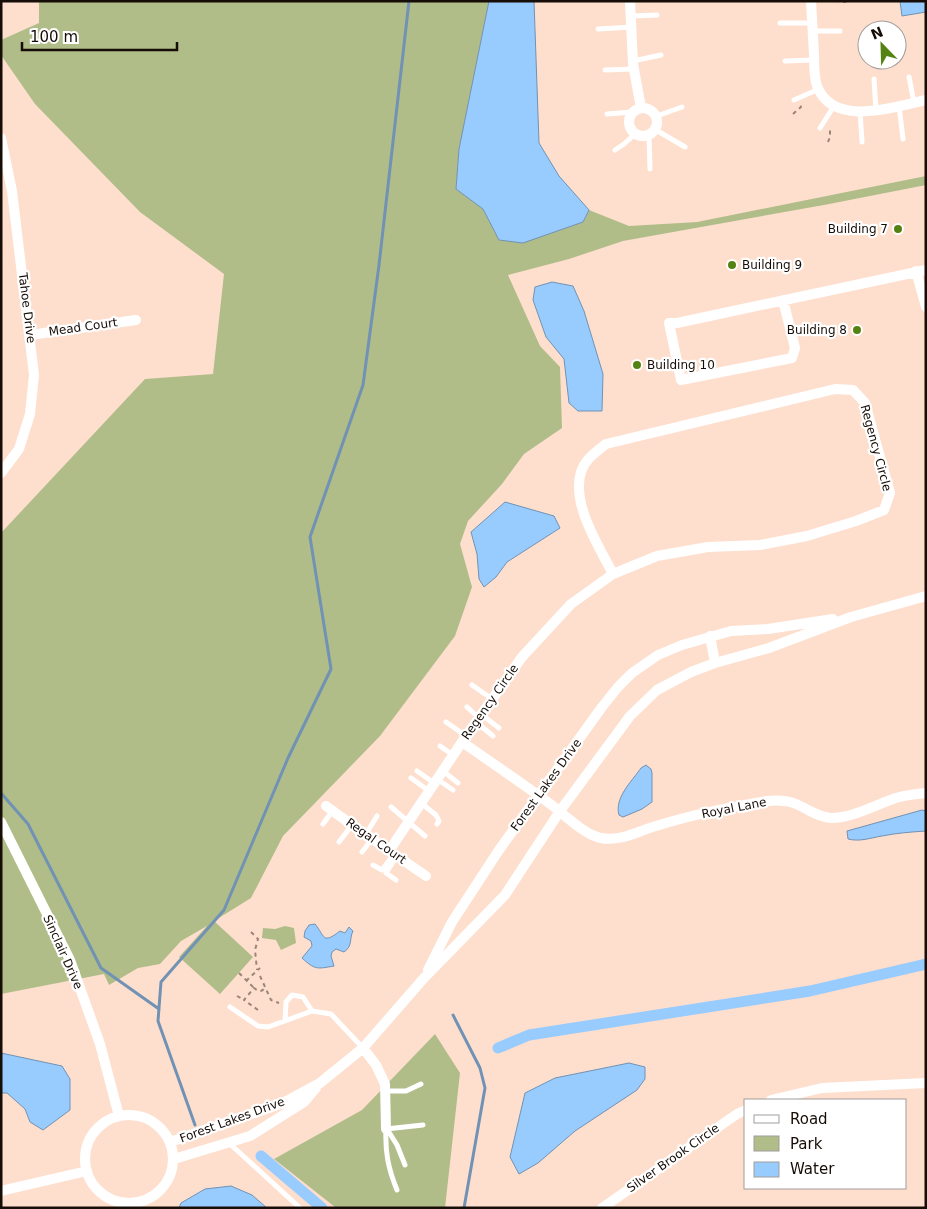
<svg xmlns="http://www.w3.org/2000/svg" width="927" height="1209" font-family="'DejaVu Sans',sans-serif">
<rect width="100%" height="100%" fill="#fedfce"/>
<path fill="#b0bd89" d="M39,1h450l-30,148 -3,40 27,20 16,31 84,-18 6,-12 40,16 68,-4 229,-46v9l-102,20 -201,36 -54,18 -61,16 32,71 20,21 2,61 -38,26 -22,30 -34,37 -8,23 12,43 -17,49 -75,100 -97,100 -32,62 -37,23 39,36 -33,37 -41,-37 28,-31 -26,15 -21,23 -22,4 -29,17 -5,-11 -103,20v-461l144,-154 68,-5 11,-100 -84,-62 -105,-108 -34,-49v-15l38,-17z
M285,926l9,2 2,15 -15,7 -5,-10 -14,-2 1,-10 12,1z
M435,1034l25,39 -15,135 -110,-1 -61,-48 88,-49z"/>
<path fill="#98cbfe" stroke="#7192b4" d="M489,1h45l5,142 20,33 30,34 -6,12 -60,21 -24,-3 -16,-31 -27,-20 3,-40z
M900,1h26v11l-24,4z
M552,282l21,4 11,25 19,63 -1,37h-24l-9,-8 -5,-44 -18,-22 -13,-37 2,-13z
M505,502l49,14 6,12 -53,34 -11,15 -12,10 -5,-8 -2,-25 -6,-22z
M646,765l5,4 1,4v29l-10,7 -19,8 -4,-2c-5,-17 13,-34 22,-47z
M922,810l4,1v20c-15,1 -29,2 -44,5 -12,2 -22,6 -34,3l-1,-8z
M315,924c10,12 7,21 25,7l5,2 4,-6 4,4c-4,8 0,15 -9,21l-8,-3 -4,3 -1,4 3,10c-17,3 -19,4 -32,-8l10,-12 -1,-5 -7,-4 1,-6 4,-6z
M1,1053l61,13 8,13v31l-27,20 -13,-8 -5,-13 -18,-16h-6z
M629,1063l16,4v12l-8,11 -62,41 -37,32 -19,11 -9,-17 15,-64 30,-15z
M231,1186l21,9 15,13h-88l2,-5 24,-14z"/>
<g fill="none" stroke-linecap="round" stroke-linejoin="round">
<path stroke="#7192b4" stroke-width="3" d="M1,793l27,31 73,144 58,41
M453,1015l27,53 5,20 -21,120
M195,1125l-37,-104 3,-39 63,-72 64,-152 43,-89 -21,-132 53,-152 16,-120 30,-264"/>
<path stroke="#98cbfe" stroke-width="11" d="M498,1048l31,-13 281,-44 116,-27
M261,1156l61,52"/>
<path stroke="#9b8578" stroke-width="2" stroke-dasharray="4 4" stroke-linecap="butt" d="M835,1l11,1
M793,114l8,-7 -1,-2
M828,142l2,-5v-7l-2,-1
M251,932l7,7 -3,11 2,20
M239,973l15,15
M260,976l11,24 8,3
M246,981l14,-13
M237,996l7,4
M258,1010l-14,-10 10,-12c5,4 7,4 11,0
M1,1165v5"/>
<path stroke="#fff" stroke-width="5" d="M631,16l26,-1
M780,23h32
M598,29l34,-2
M813,31h27
M633,61l28,-6
M785,61l29,-1
M605,70l29,-1
M909,77l5,26
M874,79l2,32
M794,100l25,-11
M899,106l4,33
M860,111l2,31
M607,114l26,-2
M657,116l25,-9
M820,128l14,-22
M656,130l29,17
M649,136l1,33
M615,150l9,-6 11,-10
M472,685l20,14
M467,707l12,11
M482,715l17,13
M446,722l20,14
M476,722l17,14
M440,746l13,9
M417,771l17,12
M443,771l15,12
M411,778l18,13
M437,779l16,11
M421,803l15,12 3,6 -2,3
M391,807l34,29
M323,824l10,-14
M366,834l11,-18
M339,842l13,-17
M362,852l10,-13
M373,865l9,5 12,-16
M396,880l-10,-7 11,-17
M230,1007l28,19 10,1 44,-16 19,3 32,34
M285,1021l1,-19 6,-7 11,2 9,14
M385,1091h21l15,-7
M386,1129c-1,23 2,39 11,61
M386,1129l37,-4
M387,1129l10,16 8,20
M229,1143l71,65"/>
<path stroke="#fff" stroke-width="10" d="M630,1l3,63 8,44
M811,1c1,18 2,36 3,54 0,10 0,22 3,31 16,42 78,21 109,14
M629 122a14 14 0 1 1 28 0a14 14 0 1 1-28 0Z
M1,138l11,53 22,184 -4,39 -11,35 -18,24
M916,271l10,36
M783,300l12,48 -3,10 -111,22 -12,-57h8l249,-53
M30,335l106,-15
M710,636l5,27
M462,742c29,20 58,40 87,61 14,10 35,32 52,35 20,4 37,-7 55,-12 35,-11 74,-19 111,-25 10,-1 20,-1 29,3 12,5 21,13 35,14 22,0 44,-13 65,-20 10,-3 19,-4 30,-5
M326,806l26,19 74,51
M1,822l69,138 30,84 19,72
M389,851l73,-109 60,-85 49,-53 42,-30 44,-18 51,-9 52,-2 47,-9 49,-15 28,-11 6,-17 -25,-90 -12,-13 -18,-1 -229,55c-10,8 -21,15 -25,28 -10,32 18,74 32,102
M428,970l24,-48 47,-72 103,-143 16,-20 14,-14 26,-18 24,-10 49,-14 37,-2 65,-10
M363,1048l13,17 9,19 1,45
M771,1100l51,-12 104,-5
M85 1159a44 44 0 1 1 88 0a44 44 0 1 1-88 0Z
M170,1142l113,-39 37,-20 43,-35 61,-70 81,-83 55,-84 70,-95 27,-26 34,-18 24,-9 54,-15 82,-31 75,-21
M174,1159l76,-23 54,-34 12,-14
M1,1191l86,-20
M602,1208l135,-94 9,-4"/>
</g>
<g fill="#548313" stroke="#fff" stroke-width="2">
<circle cx="898" cy="229" r="5"/>
<circle cx="732" cy="265" r="5"/>
<circle cx="857" cy="330" r="5"/>
<circle cx="637" cy="365" r="5"/>
</g>
<g text-anchor="middle" dominant-baseline="central" stroke-width="4.5" stroke-linejoin="round" paint-order="stroke">
<g font-size="12" fill="#170d07" stroke="#fff" text-anchor="end">
<text x="888" y="229">Building 7</text>
<text x="742" y="265" text-anchor="start">Building 9</text>
<text x="847" y="330">Building 8</text>
<text x="647" y="365" text-anchor="start">Building 10</text>
</g>
<g font-size="12" fill="#170d07" stroke="#fff">
<text transform="translate(27 308) rotate(83)">Tahoe Drive</text>
<text transform="translate(83 327) rotate(-8)">Mead Court</text>
<text transform="translate(876 448) rotate(75)">Regency Circle</text>
<text transform="translate(490 702) rotate(-55)">Regency Circle</text>
<text transform="translate(546 785) rotate(-54)">Forest Lakes Drive</text>
<text transform="translate(734 808) rotate(-11)">Royal Lane</text>
<text transform="translate(376 841) rotate(35)">Regal Court</text>
<text transform="translate(63 952) rotate(66)">Sinclair Drive</text>
<text transform="translate(232 1120) rotate(-20)">Forest Lakes Drive</text>
<text transform="translate(673 1158) rotate(-35)">Silver Brook Circle</text>
</g>
</g>
<rect width="927" height="1209" fill="none" stroke="#170d07" stroke-width="5"/>
<rect x="744" y="1099" width="162" height="90" fill="#ffffff" stroke="#a29e9c"/>
<rect x="754" y="1115" width="25" height="8" fill="#ffffff" stroke="#a29e9c"/>
<text x="790" y="1124" font-size="15" fill="#170d07">Road</text>
<rect x="754" y="1136" width="25" height="15" fill="#b0bd89" stroke="#a29e9c"/>
<text x="790" y="1149" font-size="15" fill="#170d07">Park</text>
<rect x="754" y="1162" width="25" height="15" fill="#98cbfe" stroke="#a29e9c"/>
<text x="790" y="1174" font-size="15" fill="#170d07">Water</text>
<g transform="translate(882 45) rotate(337)"><circle r="24" fill="#ffffff" stroke="#a29e9c"/>
<path d="M0-4L9 19L0 12L-9 19Z" fill="#548313"/>
<text y="-8" font-size="14" font-weight="bold" text-anchor="middle" fill="#170d07">N</text>
</g>
<path d="M22 42v8h155v-8" fill="none" stroke="#170d07" stroke-width="2.5"/>
<text x="30" y="42" font-size="15" fill="#170d07" stroke="#ffffff" stroke-width="4" paint-order="stroke">100 m</text>
</svg>
